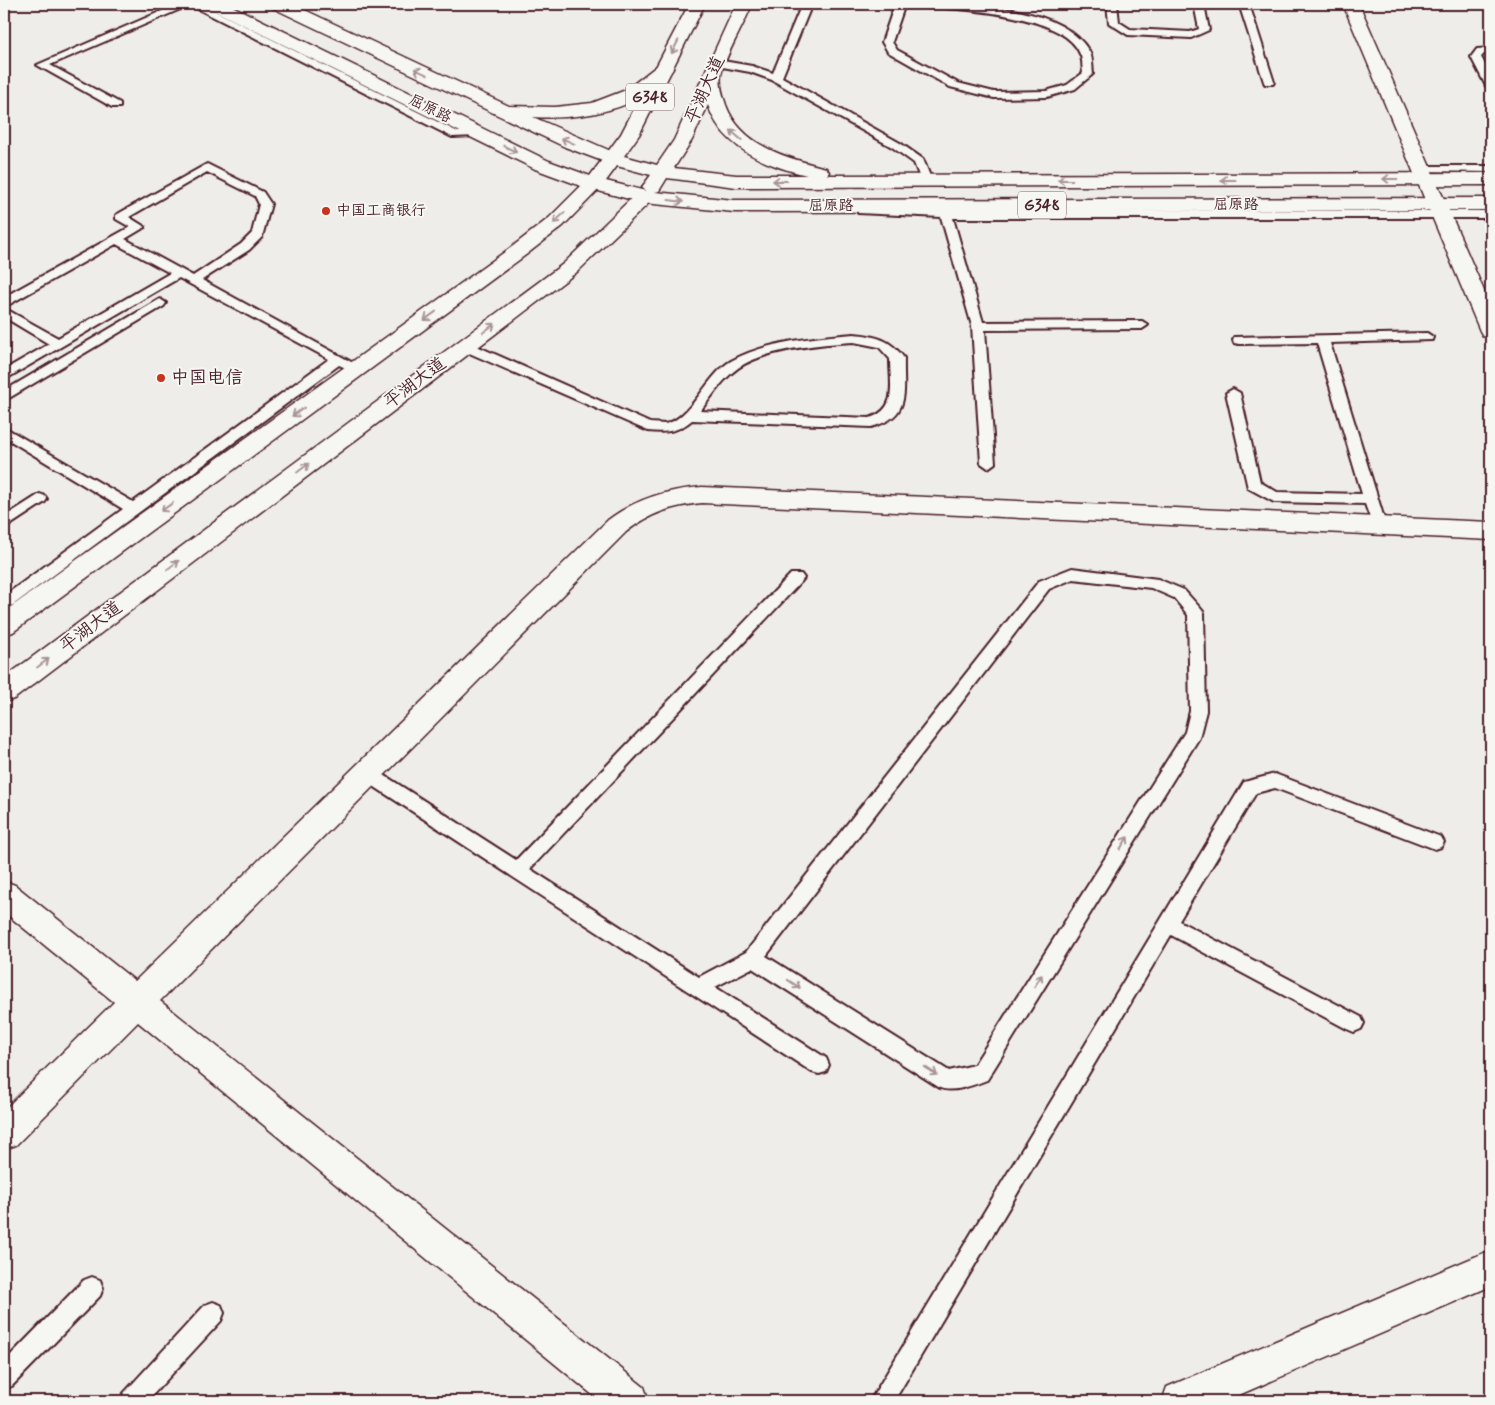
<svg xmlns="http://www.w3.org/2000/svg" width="1495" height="1405" font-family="Mynerve,'LXGW WenKai TC',sans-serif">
<rect width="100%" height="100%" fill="#efedea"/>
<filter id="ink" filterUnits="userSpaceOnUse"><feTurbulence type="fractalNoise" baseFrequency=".02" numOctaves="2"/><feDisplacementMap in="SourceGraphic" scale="10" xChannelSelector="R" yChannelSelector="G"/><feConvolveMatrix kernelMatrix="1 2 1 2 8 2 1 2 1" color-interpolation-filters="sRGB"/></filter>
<g filter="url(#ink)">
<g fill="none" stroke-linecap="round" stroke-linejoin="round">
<defs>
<path id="service" d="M178,4h23l257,128 20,-2 5,3 -5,3 -26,1 -262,-132 -140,60 70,38v4h-8l-75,-42z
M802,4h10l-30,73 118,66 23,16 9,22 -2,2h-8l-8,-20 -22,-16 -120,-67 -22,-8 -33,-6 -5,-3 5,-3 35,6 21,7z
M895,4h10l-13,38 5,8 61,33 36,9 52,-1 21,-6 16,-12c-1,-6 0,-14 -3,-19 -15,-39 -114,-45 -150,-47l-5,-3c48,0 136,1 164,47 4,6 3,16 4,23l-18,15 -28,8 -53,1 -44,-11 -62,-35 -6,-10z
M1107,4h10l2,18 11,7 60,3 9,-3 -5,-25h10l5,26 -18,8 -63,-3 -19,-12z
M1239,4h10l25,78 -1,2h-8l-1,-2z
M1491,48v6h-7l-3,3 10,19v13l-5,-3 -15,-29 6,-8z
M207,164l56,28 8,12 -9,33 -13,13 -47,30 162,89 -7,4 -18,-8 -330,243 -5,2v-14l119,-87 -119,-72v-10l129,75 196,-143 -150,-81 -175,102v-10l45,-26 -45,-27v-9l54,30 112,-65 -54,-29 -108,61 -4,1v-9l126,-70 -14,-8v-4zM207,172l48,24 4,8 -7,29 -11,11 -48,32 -68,-37 20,-12 -16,-10z
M1422,166h69v6l-73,-1 -2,-2z
M862,207l84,3 545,1v7h-538l30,104 159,-1 6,4 -6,4 -157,1 10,133 -7,5 -7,-5 -9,-137 -31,-109 -83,-4v-4z
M160,299l6,4 -2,3 -160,95v-10z
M1427,333l6,4 -1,3 -102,3 56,182 -2,4h-10l-9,-25 -91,-2 -26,-14 -22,-95 7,-4 7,4 20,89 17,10 85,2 -45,-151 -78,1 -5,-1 -1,-3 1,-3z
M854,334c22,2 36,5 50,24 -1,35 8,58 -33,69l-179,-7c-14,12 -27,13 -44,11l-188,-82 -1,-3 1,-3h10l180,80c5,0 10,1 15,1 25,-4 43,-50 66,-63 33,-19 85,-24 123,-27zM854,342l25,5 11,12c0,26 8,49 -20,59l-170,-7c12,-14 22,-32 38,-43 28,-19 82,-24 116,-26z
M40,494l5,2 2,3 -2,3 -41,27v-12z
M1072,568l86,11 26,11 17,19 3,4 2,98 -7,27 -212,342c-13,5 -34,13 -47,8l-188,-120 -37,19 111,71 3,7 -3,7 -7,2 -7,-2 -451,-294 -2,-5 2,-5 6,-2 6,2 143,92 275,-286h10l3,4 -3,4 -271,287 169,108 47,-25 293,-371zM1073,579l78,9 23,10 14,17 2,96 -5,21 -211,333 -25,6 -183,-115 283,-367z
M1275,774l166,63 3,5 -3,5 -6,2 -160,-61 -19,5 -77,128 182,96 3,6 -3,6 -7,3 -7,-3 -176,-94 -277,466h-24l374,-619z
M92,1277l8,3 3,8 -3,8 -88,90 -8,3v-27l80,-82z
M213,1302l8,3 3,8 -3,8 -74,80h-26l3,-8 81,-88z"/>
<path id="minor" d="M1343,4h16l132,303v31l-8,-2 -3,-5z
M702,487l789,35v18l-789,-37c-30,3 -52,10 -76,29l-466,469 484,386 5,14h-49l-462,-379 -122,123 -12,4v-39l110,-108 -110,-90v-31l11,4 120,96 473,-461c29,-22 59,-30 94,-33z
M1491,1250v36l-266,115h-63l5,-14z"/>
<path id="secondary" d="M207,4h21l321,157 52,19 3,4 -41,42 -36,28 -514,378 -9,3v-23l509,-366 36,-28 32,-32 -46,-17 -326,-161z
M271,4h21l217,102 46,1 37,-4 34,-13 32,-25h12l3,4c-29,42 -94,51 -140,48l87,38 2,4 -2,4 -7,2 -48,-18 -292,-139z
M644,191l7,2 3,4 -3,4 -74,71 -563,427 -10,3v-24l559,-414 74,-71z"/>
<path id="trunk" d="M689,4h16l-66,131 -15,21 33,9 17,-25 62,-136h16c-8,22 -26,49 -31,71 -2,9 2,21 5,30 15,41 61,53 100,63l3,4 -2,3 664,-2v12l-755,2 -69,-9 -8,13 -4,1 79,8 757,-2v12l-757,2 -90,-9 -57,-15 -3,-4 37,-50zM708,105c14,43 58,61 99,70h-71l-62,-7 18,-28zM617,166l34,9 -9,12 4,4 -40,-10z"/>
</defs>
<use href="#service" stroke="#4a1f2b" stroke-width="4"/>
<use href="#minor" stroke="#4a1f2b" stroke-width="3"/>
<use href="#secondary" stroke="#4a1f2b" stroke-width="3"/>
<use href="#trunk" stroke="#4a1f2b" stroke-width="3"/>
<use href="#service" fill="#f6f6f2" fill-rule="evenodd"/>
<use href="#minor" fill="#f6f6f2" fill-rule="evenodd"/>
<use href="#secondary" fill="#f6f6f2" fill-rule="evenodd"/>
<use href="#trunk" fill="#f6f6f2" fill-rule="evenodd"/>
</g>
<defs><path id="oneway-shaft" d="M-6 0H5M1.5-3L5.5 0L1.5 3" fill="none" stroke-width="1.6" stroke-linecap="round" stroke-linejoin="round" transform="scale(1.25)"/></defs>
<g stroke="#a99598">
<use href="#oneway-shaft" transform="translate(675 47) rotate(117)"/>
<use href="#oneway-shaft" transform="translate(421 72) rotate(-155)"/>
<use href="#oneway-shaft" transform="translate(736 135) rotate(-139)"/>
<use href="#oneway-shaft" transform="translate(568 141) rotate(-156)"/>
<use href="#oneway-shaft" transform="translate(510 149) rotate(26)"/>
<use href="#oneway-shaft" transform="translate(1390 179) rotate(180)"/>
<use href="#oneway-shaft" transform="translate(1065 180) rotate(180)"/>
<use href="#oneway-shaft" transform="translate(1228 180) rotate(180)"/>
<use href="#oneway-shaft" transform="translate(780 181) rotate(180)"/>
<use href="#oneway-shaft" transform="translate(676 201) rotate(7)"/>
<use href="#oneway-shaft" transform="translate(559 218) rotate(137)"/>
<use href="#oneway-shaft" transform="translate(430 316) rotate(144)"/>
<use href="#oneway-shaft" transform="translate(489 328) rotate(-37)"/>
<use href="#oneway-shaft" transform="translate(298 412) rotate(144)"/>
<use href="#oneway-shaft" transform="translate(303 468) rotate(-37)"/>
<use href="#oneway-shaft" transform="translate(167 507) rotate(144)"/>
<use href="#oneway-shaft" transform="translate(173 565) rotate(-37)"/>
<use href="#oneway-shaft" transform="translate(43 663) rotate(-37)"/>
<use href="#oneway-shaft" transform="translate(1124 843) rotate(-58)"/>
<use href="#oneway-shaft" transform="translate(1038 981) rotate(-58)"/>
<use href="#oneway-shaft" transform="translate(794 984) rotate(33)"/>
<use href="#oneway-shaft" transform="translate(931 1071) rotate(33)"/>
</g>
</g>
<g fill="#c8321e" stroke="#f6f6f2" stroke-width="2">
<circle cx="326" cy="211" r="5"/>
<circle cx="161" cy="378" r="5"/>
</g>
<g text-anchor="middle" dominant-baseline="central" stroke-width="4" stroke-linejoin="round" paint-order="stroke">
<g font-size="15" fill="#4a1f2b" stroke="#f6f6f2">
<text transform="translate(430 109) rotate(26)">屈原路</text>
<text x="1236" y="205">屈原路</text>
<text x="831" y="206">屈原路</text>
</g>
<g font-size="15" fill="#4a1f2b" stroke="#f6f6f2" text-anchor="start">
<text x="336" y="211">中国工商银行</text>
</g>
<g fill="#f6f6f2" stroke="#7e6067" stroke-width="1">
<rect x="626" y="83.5" width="48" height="27" rx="4"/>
<rect x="1018" y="191.5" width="48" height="27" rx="4"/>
</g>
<g font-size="16" font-weight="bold" fill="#4a1f2b">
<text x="650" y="97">G348</text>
<text x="1042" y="205">G348</text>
</g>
<g font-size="18" fill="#4a1f2b" stroke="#f6f6f2">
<text transform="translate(705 90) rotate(-66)">平湖大道</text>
<text transform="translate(415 383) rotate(-37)">平湖大道</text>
<text transform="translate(91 627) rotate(-37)">平湖大道</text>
</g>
<g font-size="18" fill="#4a1f2b" stroke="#f6f6f2" text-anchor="start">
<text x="171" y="378">中国电信</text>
</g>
</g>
<rect width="1495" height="1405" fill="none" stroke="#f6f6f2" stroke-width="20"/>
<rect x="10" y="10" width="1475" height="1385" fill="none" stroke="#4a1f2b" stroke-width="2" filter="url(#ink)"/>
</svg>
